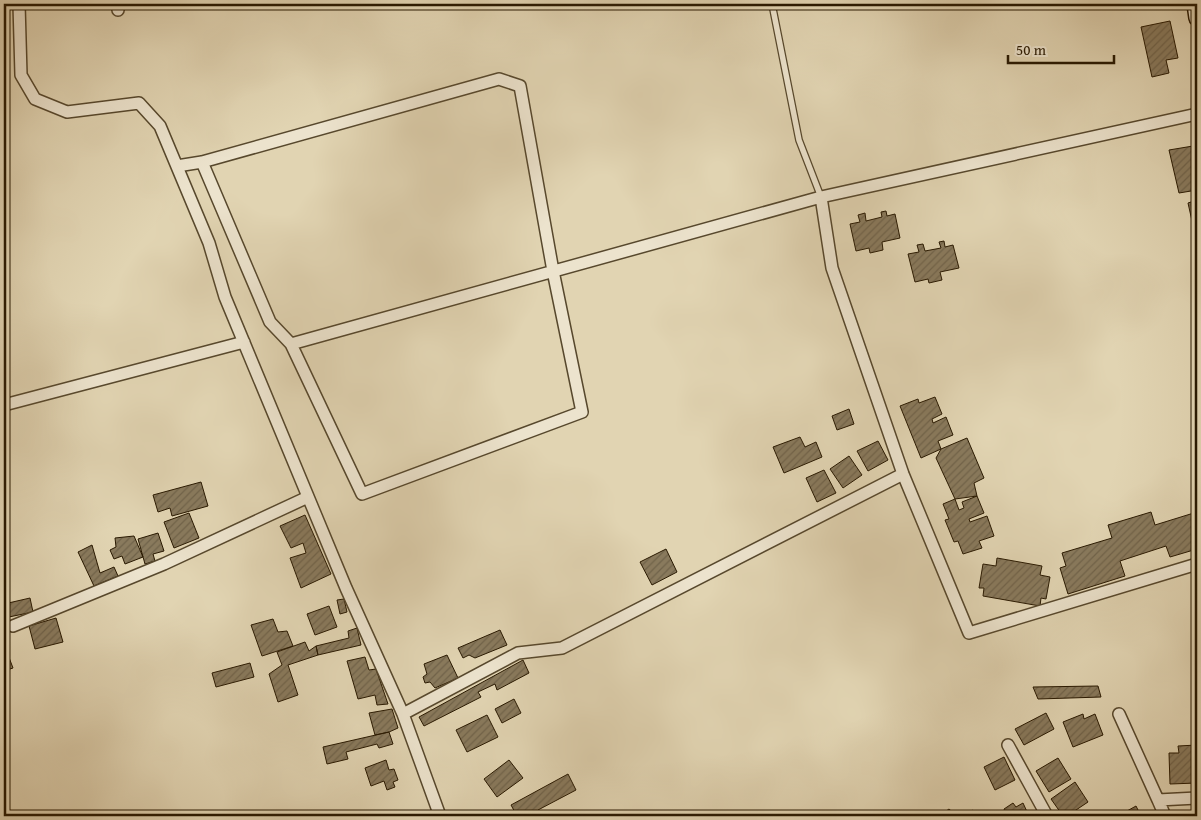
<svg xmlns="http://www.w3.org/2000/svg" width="1201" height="820" font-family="'Gentium Book Plus',serif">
<defs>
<pattern id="building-hatch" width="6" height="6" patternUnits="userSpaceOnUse" patternTransform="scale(1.25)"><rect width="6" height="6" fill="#897a5d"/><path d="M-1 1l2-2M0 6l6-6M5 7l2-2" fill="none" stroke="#70634a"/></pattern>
</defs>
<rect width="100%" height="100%" fill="#e1d4b2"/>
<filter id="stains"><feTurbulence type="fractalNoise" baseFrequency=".004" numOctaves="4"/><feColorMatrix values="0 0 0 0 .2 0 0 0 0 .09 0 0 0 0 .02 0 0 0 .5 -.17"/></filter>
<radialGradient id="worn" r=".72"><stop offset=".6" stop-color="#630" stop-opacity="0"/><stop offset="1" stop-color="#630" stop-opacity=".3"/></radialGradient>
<path fill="url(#building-hatch)" stroke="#291901" d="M1170,21l8,37 -12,2 3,13 -17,4 -11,-50z
M1193,146l4,2v42l-18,3 -10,-43z
M1197,200v29l-3,1 -6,-27z
M886,211l1,5 8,-2 5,24 -18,4 1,8 -13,3 -1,-5 -13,3 -6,-27 10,-2 -2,-7 7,-2 1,8 16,-4 -1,-5z
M944,241l1,6 8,-2 6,23 -19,4 2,8 -13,3 -1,-4 -13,3 -7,-28 11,-2 -2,-7 6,-1 2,7 16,-3 -2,-6z
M935,397l7,17 -10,5 1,4 13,-6 7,18 -15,6 3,8 -20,9 -21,-52 18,-7 1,4z
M849,409l5,15 -17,6 -5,-14z
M800,437l5,10 11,-5 6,15 -38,16 -11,-26z
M967,438l17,40 -10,5 3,13 -22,3 -19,-41 5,-9z
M878,441l10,19 -20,11 -11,-20z
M849,456l13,19 -19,13 -13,-19z
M824,470l12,23 -19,9 -11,-24z
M201,482l7,24 -36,10 -2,-8 -12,4 -5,-17z
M977,496l7,17 -15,6 1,3 17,-6 7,20 -15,5 3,7 -19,6 -5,-13 -4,1 -9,-22 4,-1 -6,-15 12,-5 4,11 5,-2 -2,-6z
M1151,512l4,13 42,-13v37l-27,8 -4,-11 -46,15 5,15 -57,18 -8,-26 6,-2 -4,-13 50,-15 -4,-13z
M189,513l10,25 -25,10 -10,-26z
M305,515l26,59 -30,14 -11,-30 16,-5 -3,-10 -12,5 -11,-22z
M158,533l6,18 -11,3 2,7 -10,3 -7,-25z
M134,536l9,21 -18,7 -3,-8 -8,3 -4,-9 6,-3 -1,-9z
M92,545l8,28 14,-6 4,9 -24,10 -16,-34z
M666,549l11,23 -25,13 -12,-23z
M997,558l45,8 -2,9 10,2 -4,22 -5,-1 -1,8 -57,-10 1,-8h-5l4,-24 13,2z
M30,598l3,14 -29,6v-14z
M344,599l3,13 -7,2 -3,-14z
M329,606l8,21 -22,8 -8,-21z
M56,618l7,24 -28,7 -6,-23z
M273,619l5,13 9,-1 6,15 -31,10 -11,-31z
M357,628l4,17 -43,10 -2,-9 33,-8 -1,-7z
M500,630l7,15 -32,13 -6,-3 -6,3 -5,-10z
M305,642l4,9 7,-5 2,9 -30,10 10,30 -20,7 -9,-28 13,-9 -5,-13z
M5,647l8,21 -9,3v-23z
M447,655l11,23 -23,10 -5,-6 -5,1 -2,-6 4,-3 -3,-10z
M365,657l4,13 7,-1 12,35 -11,1 -2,-10 -17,4 -11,-38z
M523,660l6,13 -32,17 -2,-6 -17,8 3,5 -57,29 -5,-9z
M250,663l4,14 -38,10 -4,-14z
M1098,686l3,11 -63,2 -5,-12z
M514,699l7,14 -19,10 -7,-14z
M392,709l6,19 -9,4 -14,3 -6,-22z
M1046,713l8,16 -30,16 -9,-16z
M1083,714l1,5 11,-5 8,21 -30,12 -10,-25z
M487,715l11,22 -31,15 -11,-22z
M389,732l4,12 -14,4 -2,-4 -31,8 2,7 -21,5 -4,-17z
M1197,745v38l-27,1 -1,-31h10l-1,-7z
M1004,757l11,23 -20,10 -11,-23z
M1058,758l13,21 -22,13 -13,-21z
M386,760l3,10 5,-1 4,11 -5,2 2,5 -8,3 -3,-9 -13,5 -6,-18z
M509,760l14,18 -26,19 -13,-18z
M568,774l8,16 -38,20 3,6h-24l-6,-11z
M1075,782l13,20 -21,14h-4l-12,-17z
M1013,803l3,4 7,-4 6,13h-31l7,-4 -1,-3z
M1136,806l5,10h-23z
M949,809l8,7h-18z
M973,810l3,6h-12z"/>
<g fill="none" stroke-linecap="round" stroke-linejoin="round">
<defs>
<path id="lane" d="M772,4l27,136 22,57"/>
<path id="street" d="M19,4l2,71 14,24 32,13 72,-9 21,23 49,117 16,54 121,291 57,126 37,102
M118,4v6
M1197,114l-376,83 11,71 71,206 66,159 228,-69
M177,166l25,-4 297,-83 21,7 33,185 29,141 -220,82 -71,-150 -21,-22 -68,-160
M291,344l530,-147
M4,405l240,-63
M13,626l151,-62 144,-67
M403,714l115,-61 44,-5 341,-174
M1119,714l39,86 39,-2
M1008,745l39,71
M1158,800l7,16"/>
<path id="secondary" d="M1195,4l2,14"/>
</defs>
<use href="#lane" stroke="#57482d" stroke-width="8"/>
<use href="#street" stroke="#57482d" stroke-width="14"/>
<use href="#secondary" stroke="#291901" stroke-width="18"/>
<use href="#lane" stroke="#ece3cd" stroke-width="5.5"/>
<use href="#street" stroke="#ece3cd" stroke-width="11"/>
<use href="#secondary" stroke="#ece3cd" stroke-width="15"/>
</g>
<rect width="1201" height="820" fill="none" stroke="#e1d4b2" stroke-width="20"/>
<rect x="5" y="5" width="1191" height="810" fill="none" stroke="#291901" stroke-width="2.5"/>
<rect x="10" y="10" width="1181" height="800" fill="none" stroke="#291901"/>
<path d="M1008 55v8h106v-8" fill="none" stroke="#291901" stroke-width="2.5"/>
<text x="1016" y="55" font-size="15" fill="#291901" stroke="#ece3cd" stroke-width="4" paint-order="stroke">50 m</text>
<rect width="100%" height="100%" filter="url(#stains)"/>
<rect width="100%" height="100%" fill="url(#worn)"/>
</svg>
